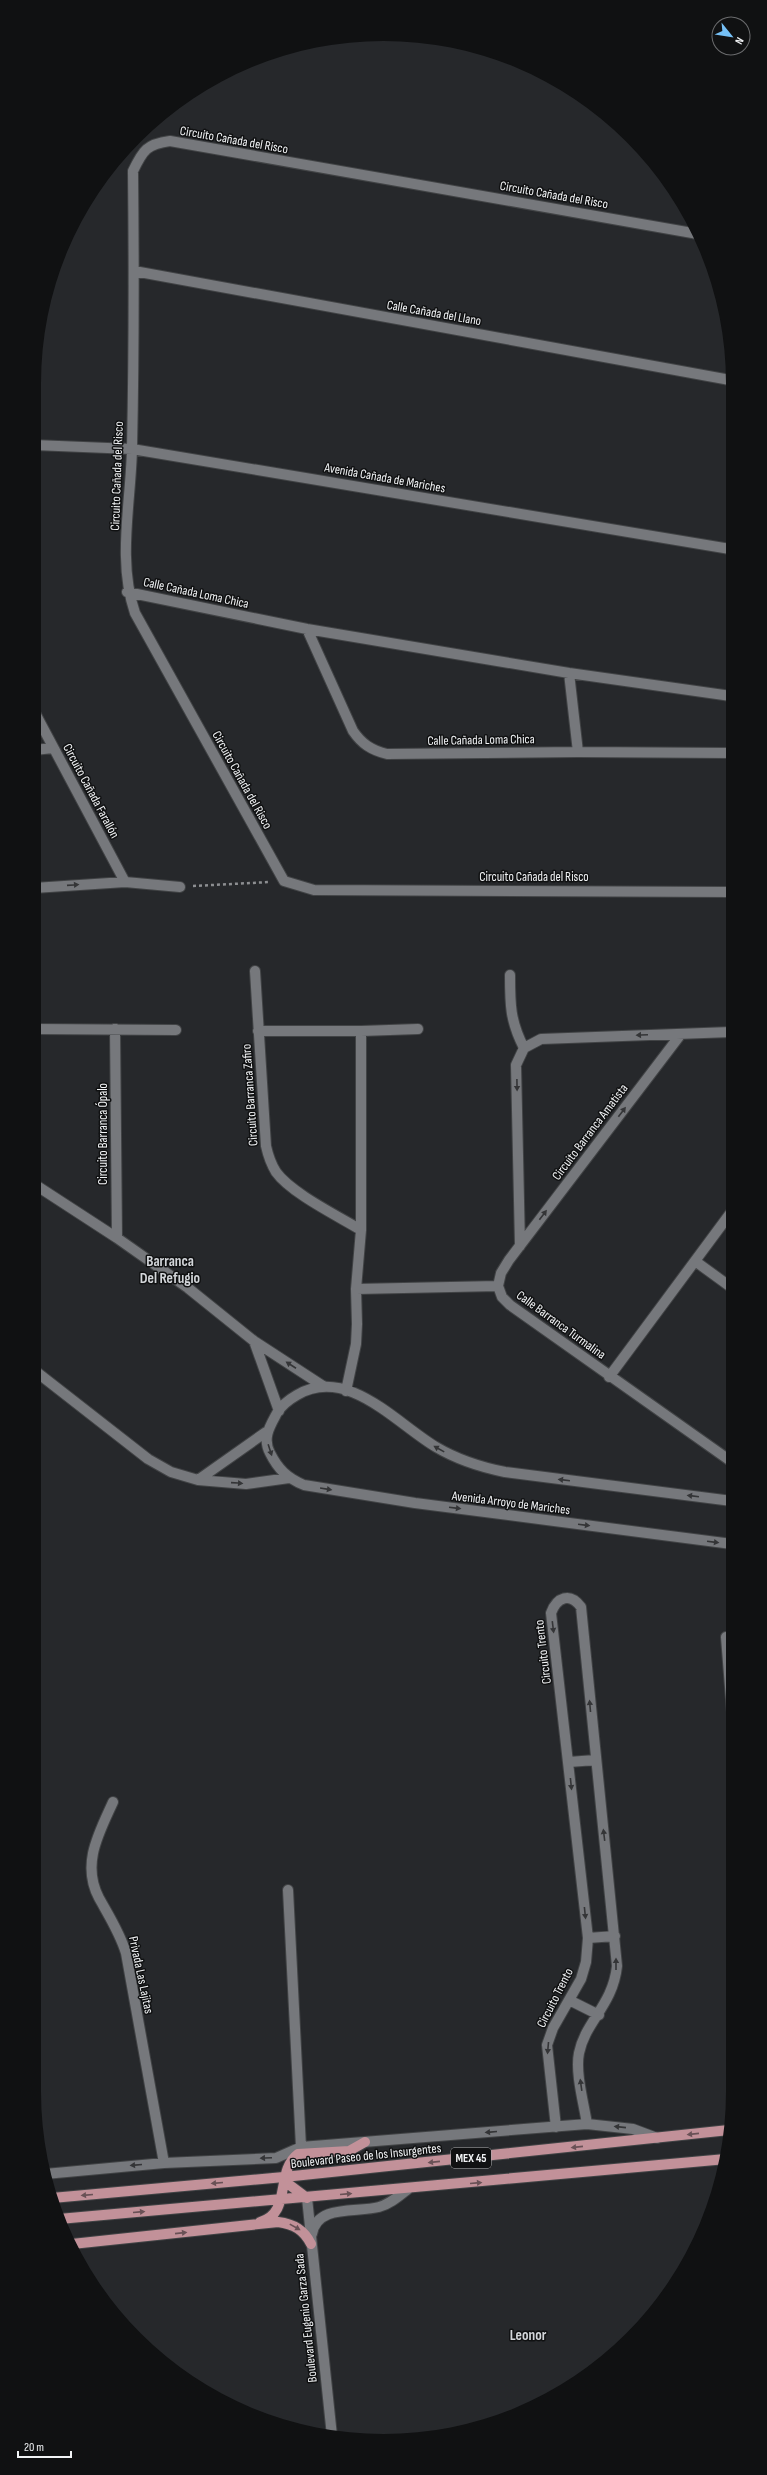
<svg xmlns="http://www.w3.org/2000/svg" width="767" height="2475" font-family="'Sofia Sans Condensed',sans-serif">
<rect width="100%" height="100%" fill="#26282b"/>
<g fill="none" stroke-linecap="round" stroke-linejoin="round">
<defs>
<path id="minor" d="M698,234l-528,-93c-23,3 -27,9 -37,30 1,92 1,185 -1,277 -1,54 -15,113 3,165l149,268 30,9 417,2
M134,271l596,109
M34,445l98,4 598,100
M127,592l180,37 262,44 162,23
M307,629l46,102c9,13 18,19 34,23l191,-2 153,1
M569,673l9,79
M34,711l91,171
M34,750l19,-2
M34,888l91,-6 55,5
M255,971l11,175c2,9 5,18 10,26 15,21 62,44 85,58
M510,975c0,29 0,46 14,73
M34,1029l142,1
M115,1029l2,209
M258,1031h103l57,-2
M34,1184l83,54 71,50 66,53 69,45
M520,1246l-4,-181 8,-17 17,-9 190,-7
M695,1261l37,27
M498,1286l3,-13 8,-13 172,-226
M498,1286l4,11 8,8 222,157
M356,1289l142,-3
M254,1341l25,70
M34,1370l114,89 23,13 27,8 48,4 43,-6
M609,1377l123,-166
M346,1391l10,-47 1,-20 -1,-35 5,-59v-199
M198,1480l68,-48
M732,1501l-227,-29c-25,-5 -47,-12 -69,-25 -39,-23 -89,-82 -139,-52 -7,4 -16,11 -20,18 -7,13 -15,25 -7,40 8,16 17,25 34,32l111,18 317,41
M726,1637l6,75
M569,1762l26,-2
M113,1802c-14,31 -32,62 -14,96 10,18 21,35 27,55l38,210
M288,1890l13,257
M588,1938l27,-2
M569,2000l30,15
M556,2127l-9,-82 6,-17 28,-49 5,-17 2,-24 -37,-325c6,-16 19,-21 30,-6l36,359c-4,39 -32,56 -38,87 -4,20 5,51 8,71
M45,2174l119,-11 112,-5 25,-11 286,-23 46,5 24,9"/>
<path id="tertiary" d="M307,2198l25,238
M312,2234c5,-30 44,-21 67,-27 11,-3 20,-11 29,-18"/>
<path id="primary" d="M284,2177l3,6 20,15
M52,2198l232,-21 445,-47
M59,2219l667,-60
M260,2222c32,-8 15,-51 38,-68l51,-3 16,-9
M72,2244l206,-22c16,2 26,8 33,22"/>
</defs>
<use href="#minor" stroke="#414345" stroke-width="12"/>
<use href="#tertiary" stroke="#414345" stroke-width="12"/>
<use href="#primary" stroke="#414345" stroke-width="12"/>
<path stroke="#8c8e91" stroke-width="2.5" stroke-dasharray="3 3" stroke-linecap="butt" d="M193,886l77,-4"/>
<use href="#minor" stroke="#76787c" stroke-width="10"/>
<use href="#tertiary" stroke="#76787c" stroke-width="10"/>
<use href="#primary" stroke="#c29199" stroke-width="10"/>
</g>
<defs><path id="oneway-solid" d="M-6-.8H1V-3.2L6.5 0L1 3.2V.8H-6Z"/></defs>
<g fill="#343537">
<use href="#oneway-solid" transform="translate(73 885) rotate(-4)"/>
<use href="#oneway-solid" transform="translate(642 1035) rotate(178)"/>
<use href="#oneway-solid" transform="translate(517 1085) rotate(89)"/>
<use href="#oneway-solid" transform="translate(622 1112) rotate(-53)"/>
<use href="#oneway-solid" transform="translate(543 1215) rotate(-53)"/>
<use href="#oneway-solid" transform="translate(291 1365) rotate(-147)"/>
<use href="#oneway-solid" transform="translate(439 1449) rotate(-151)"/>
<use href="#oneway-solid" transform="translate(270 1450) rotate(72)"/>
<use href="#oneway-solid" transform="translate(564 1480) rotate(-173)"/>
<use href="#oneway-solid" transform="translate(237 1483) rotate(4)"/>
<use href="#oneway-solid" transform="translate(326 1489) rotate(9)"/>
<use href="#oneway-solid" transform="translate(693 1496) rotate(-173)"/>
<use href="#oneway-solid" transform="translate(455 1508) rotate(7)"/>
<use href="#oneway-solid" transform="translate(584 1525) rotate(7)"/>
<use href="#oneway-solid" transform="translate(713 1542) rotate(7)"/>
<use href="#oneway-solid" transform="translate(553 1627) rotate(83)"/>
<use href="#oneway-solid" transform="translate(590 1706) rotate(-95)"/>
<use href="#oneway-solid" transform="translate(571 1784) rotate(84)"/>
<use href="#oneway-solid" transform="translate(604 1835) rotate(-97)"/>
<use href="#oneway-solid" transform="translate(585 1913) rotate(84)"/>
<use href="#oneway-solid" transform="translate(616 1964) rotate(-90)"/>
<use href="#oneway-solid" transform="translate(548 2048) rotate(95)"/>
<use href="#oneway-solid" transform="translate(581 2085) rotate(-98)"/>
<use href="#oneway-solid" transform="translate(620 2127) rotate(-174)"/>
<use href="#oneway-solid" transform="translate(491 2132) rotate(175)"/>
<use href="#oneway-solid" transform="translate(266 2158) rotate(177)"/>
<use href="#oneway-solid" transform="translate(136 2165) rotate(175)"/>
</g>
<g fill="#695156">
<use href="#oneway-solid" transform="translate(693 2134) rotate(174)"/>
<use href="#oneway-solid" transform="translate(577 2147) rotate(174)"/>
<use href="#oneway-solid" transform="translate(434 2162) rotate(174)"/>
<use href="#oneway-solid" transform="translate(217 2183) rotate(175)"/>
<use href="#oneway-solid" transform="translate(476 2183) rotate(-5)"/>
<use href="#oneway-solid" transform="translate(346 2194) rotate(-5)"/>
<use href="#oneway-solid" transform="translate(87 2195) rotate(175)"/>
<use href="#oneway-solid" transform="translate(139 2212) rotate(-5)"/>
<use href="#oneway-solid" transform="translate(295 2227) rotate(29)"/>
<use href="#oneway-solid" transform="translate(181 2233) rotate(-6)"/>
</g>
<g text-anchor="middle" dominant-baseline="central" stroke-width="3" stroke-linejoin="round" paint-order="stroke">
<rect fill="#101112" stroke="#aeafb1" stroke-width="1" x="451" y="2148" width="40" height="20" rx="3"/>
<g font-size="12" font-weight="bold" fill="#f1f3f5">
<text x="471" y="2158">MEX 45</text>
</g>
<g font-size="13" fill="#f1f3f5" stroke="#101112">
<text transform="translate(234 140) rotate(10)">Circuito Cañada del Risco</text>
<text transform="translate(554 195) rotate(10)">Circuito Cañada del Risco</text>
<text transform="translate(434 313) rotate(10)">Calle Cañada del Llano</text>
<text transform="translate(117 476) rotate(-88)">Circuito Cañada del Risco</text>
<text transform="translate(385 478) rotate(10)">Avenida Cañada de Mariches</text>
<text transform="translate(196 593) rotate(12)">Calle Cañada Loma Chica</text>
<text transform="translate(481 740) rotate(-1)">Calle Cañada Loma Chica</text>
<text transform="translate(242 780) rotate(61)">Circuito Cañada del Risco</text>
<text transform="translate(91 791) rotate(62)">Circuito Cañada Farallón</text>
<text x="534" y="877">Circuito Cañada del Risco</text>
<text transform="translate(250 1095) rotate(-94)">Circuito Barranca Zafiro</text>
<text transform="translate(590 1132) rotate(-53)">Circuito Barranca Amatista</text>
<text transform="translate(103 1134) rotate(-90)">Circuito Barranca Ópalo</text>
<text transform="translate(561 1325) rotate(36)">Calle Barranca Turmalina</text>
<text transform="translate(511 1503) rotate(7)">Avenida Arroyo de Mariches</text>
<text transform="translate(543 1652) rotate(-97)">Circuito Trento</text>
<text transform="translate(141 1975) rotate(78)">Privada Las Lajitas</text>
<text transform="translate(555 1998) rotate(-63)">Circuito Trento</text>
<text transform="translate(366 2156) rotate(-6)">Boulevard Paseo de los Insurgentes</text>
<text transform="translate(306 2318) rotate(-96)">Boulevard Eugenio Garza Sada</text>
</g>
<g font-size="15" font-weight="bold" fill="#d3d6da" stroke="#101112">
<text x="170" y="1261">Barranca<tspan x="170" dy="17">Del Refugio</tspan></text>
<text x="528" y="2335">Leonor</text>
</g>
</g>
<path d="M0 0H767V2475H0ZM383 41H384A342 342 0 0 1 726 383V2092A342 342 0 0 1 384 2434H383A342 342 0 0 1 41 2092V383A342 342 0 0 1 383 41Z" fill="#101112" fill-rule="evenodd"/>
<g transform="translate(731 36) rotate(120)"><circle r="19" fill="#101112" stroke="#6a6b6d"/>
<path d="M0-3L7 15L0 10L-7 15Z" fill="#75c0f6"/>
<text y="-6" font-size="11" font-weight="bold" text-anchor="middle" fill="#f1f3f5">N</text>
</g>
<path d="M18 2451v6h53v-6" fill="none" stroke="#f1f3f5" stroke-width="2"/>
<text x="24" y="2451" font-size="12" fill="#f1f3f5" stroke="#101112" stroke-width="3" paint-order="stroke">20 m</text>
</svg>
